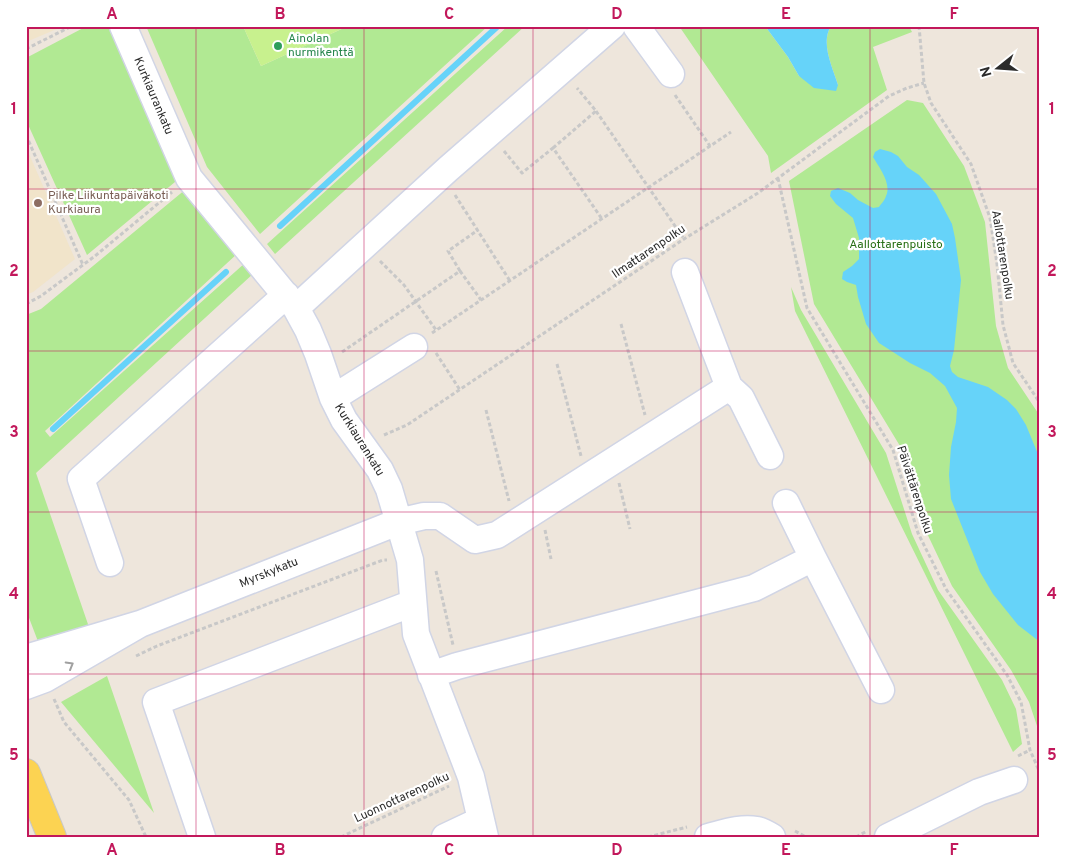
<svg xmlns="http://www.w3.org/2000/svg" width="1066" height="863" font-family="Overpass,sans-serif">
<rect width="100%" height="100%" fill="#eee6dc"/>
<path fill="#f1e4ca" d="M26,26h38l-38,16z
M26,147l49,112 -42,33 -7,3z"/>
<path fill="#b1e993" d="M87,26h26l68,151 -94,78 -61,-135v-62z
M146,26h97l18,40 87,-40h140l-228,208 -53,-67z
M508,26h17l-250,228 -8,-10z
M679,26h86l23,31 11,19 39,9c-5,-17 -18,-42 -7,-59h78l3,6 -39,15 14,43 -116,83 -3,-17z
M907,100l16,3 41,63 21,56 11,104 12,42 32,48v319l-11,-33 -18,-32 -59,-84 -28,-59 -24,-81 -86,-142 -25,-123z
M186,189l52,64 -193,178 5,6 195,-174 9,10 -218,200 54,157 -51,14 -13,-34v-295l15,-6z
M791,287l10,23 85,143 26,81 26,56 64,90 14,29 6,35 -9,8 -218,-441z
M107,676l47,137 -93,-111z"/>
<path fill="#c8f18e" d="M243,26h105l-87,40z"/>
<path fill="#66d3f9" d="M765,26h66c-11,17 2,42 7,59l-2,6 -22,-3 -15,-12 -11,-19z
M880,149l11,3 7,4 9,11 12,8 17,19 16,30 3,14 6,42 -7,70 -4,16 2,6 6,5 30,10 19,13 9,9 10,16 14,34v183l-22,-17 -25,-31 -13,-22 -29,-73 -2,-24 2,-28 5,-25 1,-14 -12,-22 -15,-13 -20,-10 -31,-20 -13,-19 -8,-27 -2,-12 -9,-3 -5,-3 1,-7 9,-6 7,-7v-21l-6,-20 -17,-14 -6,-8 1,-5 7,-3 12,5 8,7 15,8 6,-1c2,-3 6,-7 7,-11 6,-12 -7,-29 -13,-39l2,-5z"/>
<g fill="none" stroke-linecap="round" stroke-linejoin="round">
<path stroke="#66d3f9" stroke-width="6" d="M280,226l218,-200
M53,429l173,-157"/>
<defs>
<path id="minor" d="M123,26l66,152 107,130 12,22 10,24 15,44 11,22 36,50 9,19 21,71 6,74 55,143 14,60
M636,26l35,48
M685,272l44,115
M296,308l152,-139 164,-143
M333,398l81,-51
M786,503l27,55
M110,563l-29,-84 205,-184
M140,624l258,-102 26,-6h16l35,24 22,-5 232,-148 12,11 29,58
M26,658l114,-34 -95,55 -19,7
M431,675l26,-9 297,-78 59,-30 68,132
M202,837l-46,-135 257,-99
M445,837l36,-17
M708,837c16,-4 32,-10 49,-7 5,1 10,4 15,7
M888,837l91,-45 35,-12"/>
<path id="major" d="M26,773l26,64"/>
</defs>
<use href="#minor" stroke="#d1d5e5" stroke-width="29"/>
<use href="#major" stroke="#c8c8c8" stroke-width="30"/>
<path stroke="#c8c8c8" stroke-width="3" stroke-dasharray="4 2.5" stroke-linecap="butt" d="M919,26l5,57 7,20 40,61 19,54 7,46 6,61 10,38 27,40
M26,49l46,-23
M675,95l35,51
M596,111l88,128
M26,135l57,130
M553,148l43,-37 -19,-23
M504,151l18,22 31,-25 49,71
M778,178l29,130 86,142 25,83 28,56 61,86 14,27 9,48 10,23
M455,195l55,86
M380,261l24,24 32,45
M460,271l-12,-20 30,-21
M26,304l15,-8 54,-40 77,-64
M621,324l24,91
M432,333l299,-201
M342,352l118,-81 21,29
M436,353l24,37
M557,364l24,92
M486,410l23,91
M384,435l23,-10 277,-186 74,-46 131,-97 18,-8 17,-5
M619,483l11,46
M545,530l6,29
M436,571l17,74
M136,656l21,-10 218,-83 8,-3h4
M54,699l10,23 65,78 17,37
M1018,756l12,-6
M795,831l11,6
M341,837l108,-51
M648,837l39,-10
M856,837l11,-6"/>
<use href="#minor" stroke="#fff" stroke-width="26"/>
<use href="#major" stroke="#fcd352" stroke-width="28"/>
</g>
<defs><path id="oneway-chevron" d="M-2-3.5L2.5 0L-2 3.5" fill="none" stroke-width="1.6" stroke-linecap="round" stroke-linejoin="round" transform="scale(1.25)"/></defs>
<use stroke="#a0a0a0" href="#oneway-chevron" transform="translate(70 665) rotate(-30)"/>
<path fill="none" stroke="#c2185b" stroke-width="1" stroke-opacity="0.55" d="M196,26v811M364,26v811M533,26v811M701,26v811M870,26v811M26,189h1014M26,351h1014M26,512h1014M26,674h1014"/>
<circle fill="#2e9e5b" stroke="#fff" stroke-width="2" cx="278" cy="46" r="5"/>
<circle fill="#8d6e63" stroke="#fff" stroke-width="2" cx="38" cy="203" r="5"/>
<g text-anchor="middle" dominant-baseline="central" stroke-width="4.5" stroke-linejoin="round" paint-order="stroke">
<g font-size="12" fill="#27864d" stroke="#fff" text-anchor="start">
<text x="288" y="39">Ainolan<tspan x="288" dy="14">nurmikenttä</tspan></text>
</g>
<g font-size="12" fill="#2b2b2b" stroke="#fff">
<text transform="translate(153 96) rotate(67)">Kurkiaurankatu</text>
<text transform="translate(649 252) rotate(-34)">Ilmattarenpolku</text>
<text transform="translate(1002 255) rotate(81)">Aallottarenpolku</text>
<text transform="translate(359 440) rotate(58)">Kurkiaurankatu</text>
<text transform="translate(914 490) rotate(72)">Päivättärenpolku</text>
<text transform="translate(269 573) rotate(-22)">Myrskykatu</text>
<text transform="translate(402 798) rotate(-25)">Luonnottarenpolku</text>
</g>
<g font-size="12" fill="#785e54" stroke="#fff" text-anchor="start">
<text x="48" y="196">Pilke Liikuntapäiväkoti<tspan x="48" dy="14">Kurkiaura</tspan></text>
</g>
<g font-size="12" fill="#276f14" stroke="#fff">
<text x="896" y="245">Aallottarenpuisto</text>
</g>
</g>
<rect width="1066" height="863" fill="none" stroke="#ffffff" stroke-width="55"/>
<g transform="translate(998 68) rotate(253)" stroke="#ffffff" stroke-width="4" paint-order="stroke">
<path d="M0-4L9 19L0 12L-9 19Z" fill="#2b2b2b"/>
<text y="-8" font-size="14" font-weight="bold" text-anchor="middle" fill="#2b2b2b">N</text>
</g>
<rect x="28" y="28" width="1010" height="808" fill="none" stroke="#c2185b" stroke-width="2"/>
<g font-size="16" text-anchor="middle" font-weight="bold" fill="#c2185b">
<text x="112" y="19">A</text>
<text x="280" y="19">B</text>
<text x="449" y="19">C</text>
<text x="617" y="19">D</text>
<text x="786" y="19">E</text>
<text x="954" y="19">F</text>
<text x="14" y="114">1</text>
<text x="1052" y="114">1</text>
<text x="14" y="276">2</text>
<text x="1052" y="276">2</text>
<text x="14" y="437">3</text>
<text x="1052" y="437">3</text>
<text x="14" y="599">4</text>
<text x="1052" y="599">4</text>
<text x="14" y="760">5</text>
<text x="1052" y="760">5</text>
<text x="112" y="855">A</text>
<text x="280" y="855">B</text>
<text x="449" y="855">C</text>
<text x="617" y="855">D</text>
<text x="786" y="855">E</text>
<text x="954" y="855">F</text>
</g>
</svg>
